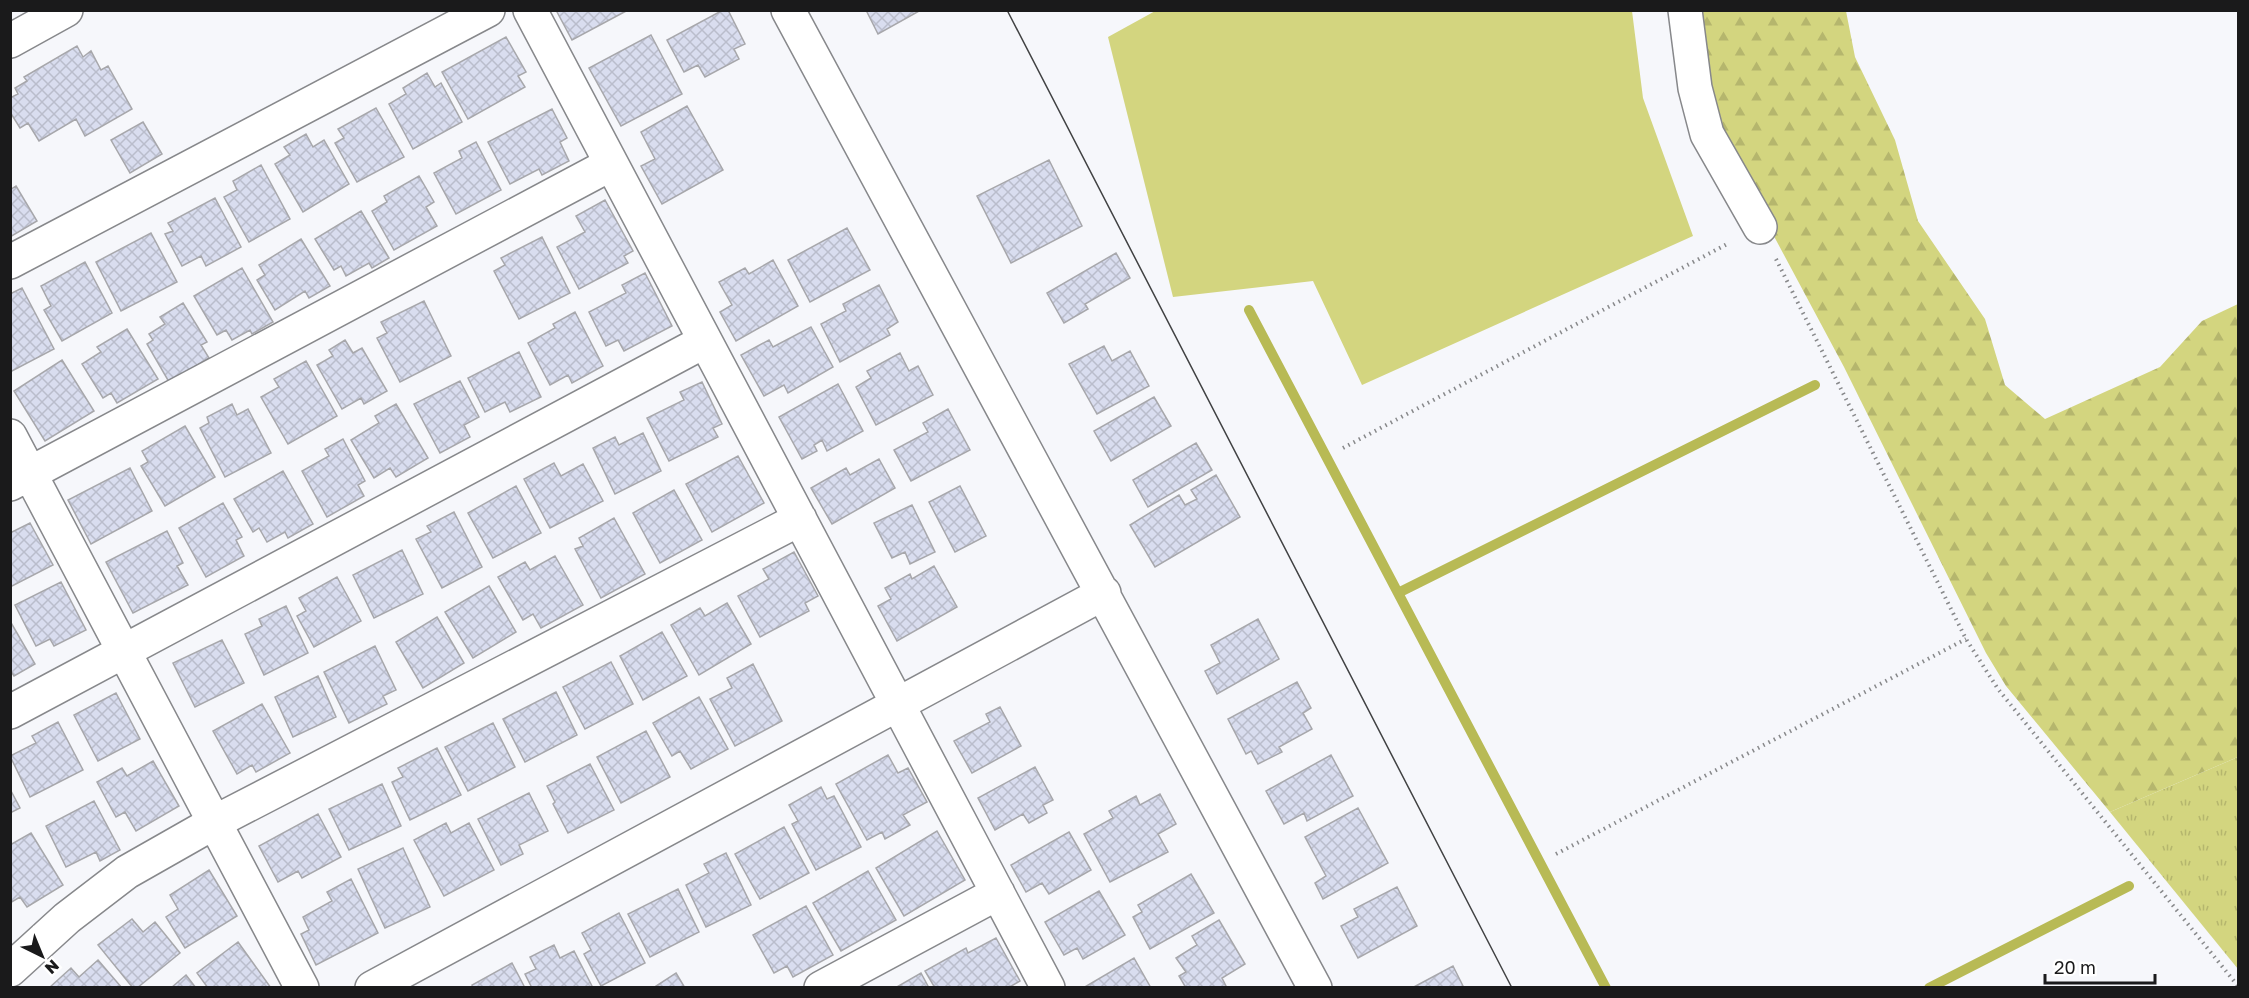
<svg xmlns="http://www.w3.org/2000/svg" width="2249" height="998" font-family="'Golos Text',sans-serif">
<defs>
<pattern id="grass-tufts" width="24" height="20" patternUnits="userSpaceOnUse" patternTransform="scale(1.5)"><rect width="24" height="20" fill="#d3d57f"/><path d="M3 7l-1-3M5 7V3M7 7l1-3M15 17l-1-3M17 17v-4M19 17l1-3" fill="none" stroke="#b5b66d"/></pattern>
<pattern id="forest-firs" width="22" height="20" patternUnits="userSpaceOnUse" patternTransform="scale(1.5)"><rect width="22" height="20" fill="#d3d57f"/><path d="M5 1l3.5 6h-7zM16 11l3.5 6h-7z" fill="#b5b66d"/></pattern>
<pattern id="building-cross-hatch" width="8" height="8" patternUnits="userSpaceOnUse" patternTransform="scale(1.5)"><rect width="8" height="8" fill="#d9ddef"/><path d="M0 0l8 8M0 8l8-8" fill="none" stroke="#babdcc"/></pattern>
</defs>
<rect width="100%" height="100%" fill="#f6f7fb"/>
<path fill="url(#grass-tufts)" d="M2238,757v212l-128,-157z"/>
<path fill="url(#forest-firs)" d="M1697,11h149l9,46 40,83 23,81 67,98 20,66 40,34 115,-52 42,-46 36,-17v453l-128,55 -104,-126 -20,-33 -142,-286 -128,-239z"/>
<path fill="#d3d57f" d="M1157,10l475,1 11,87 50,138 -331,149 -49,-104 -140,16 -65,-260z"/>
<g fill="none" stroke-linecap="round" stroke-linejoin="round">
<path stroke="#b8ba55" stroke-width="10" d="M1249,310l357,678
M1398,593l417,-208
M1929,988l200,-102"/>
</g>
<path fill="url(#building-cross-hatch)" stroke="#a7a7ab" stroke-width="1.5" d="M556,10h72l-56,30z
M723,10h5l17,34 -11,5 5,10 -34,18 -7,-12 -14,7 -17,-32z
M866,10h55l-43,24z
M651,35l31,59 -61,32 -32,-58z
M506,37l20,35 -8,4 7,11 -57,32 -26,-47z
M77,46l6,11 8,-6 10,19 7,-4 24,43 -47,27 -9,-17 -37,22 -11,-18 -8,5 -10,-16v-14l8,-4 -3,-6 12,-7 -3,-4z
M427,73l8,14 6,-4 21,39 -49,27 -24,-45 17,-10 -3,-6z
M687,106l36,64 -61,34 -21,-38 14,-7 -14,-27z
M376,108l28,49 -47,25 -22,-39 9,-5 -6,-9z
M552,109l15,29 -7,4 9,19 -27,14 -3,-6 -29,15 -22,-42z
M143,122l19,32 -32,19 -19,-33z
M306,134l7,13 11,-7 25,44 -46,28 -28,-48 15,-9 -6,-8z
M476,142l25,48 -45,24 -22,-41 28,-15 -3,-7z
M1049,160l33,66 -71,37 -34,-67z
M261,165l29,54 -41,23 -25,-45 13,-7 -4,-9z
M419,176l15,26 -8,5 11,19 -43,24 -22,-39 15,-9 -3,-6z
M16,186l21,35 -27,16v-47z
M215,198l26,49 -35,19 -5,-10 -19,10 -17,-32 8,-3 -5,-8z
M605,200l28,51 -9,5 4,7 -49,26 -22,-42 28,-15 -9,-16z
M361,211l28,47 -17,10 -3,-5 -23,13 -5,-10 -7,4 -19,-31z
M847,228l23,42 -60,32 -22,-42z
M151,233l26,49 -56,29 -25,-49z
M542,237l28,56 -51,26 -25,-48 11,-6 -4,-7z
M301,239l29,47 -21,12 -4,-7 -30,19 -18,-30 8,-5 -6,-10z
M1116,253l14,25 -45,26 3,5 -24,14 -17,-30z
M773,260l25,46 -62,35 -16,-29 12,-7 -13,-23 26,-14 4,6z
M85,262l27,51 -50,28 -18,-31 7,-4 -10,-20z
M242,268l31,54 -21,12 -2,-4 -18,10 -6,-10 -9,5 -23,-39z
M645,273l27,53 -48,25 -6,-11 -12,6 -17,-34 37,-19 -4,-8z
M879,285l19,37 -11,7 3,6 -50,27 -19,-38 25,-13 -3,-7z
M22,288l32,61 -44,23v-78z
M424,301l27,55 -51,26 -23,-44 10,-5 -6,-11z
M183,303l24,39 -6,3 8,13 -40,24 -22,-38 6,-4 -4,-6 16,-10 -5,-7z
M575,312l28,54 -31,17 -4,-8 -18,10 -22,-42 27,-15 -2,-4z
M811,327l22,40 -45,26 -4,-8 -20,11 -23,-41 28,-15 4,7z
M127,329l31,50 -41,24 -6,-10 -8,5 -21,-34 19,-12 -4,-5z
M345,340l8,13 9,-5 25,43 -23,13 -3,-6 -19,11 -25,-44 16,-9 -4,-6z
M1104,346l8,15 18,-10 19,35 -52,28 -28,-50z
M519,352l22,45 -31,15 -5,-10 -20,10 -17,-34z
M900,353l9,18 9,-5 15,29 -57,30 -20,-38 15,-9 -4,-7z
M62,360l32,51 -49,30 -31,-50z
M306,361l31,55 -49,28 -27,-47 18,-10 -5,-8z
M460,381l19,36 -15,8 6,12 -30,16 -26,-49z
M702,382l20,42 -9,4 5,9 -49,24 -22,-43 37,-18 -4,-8z
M838,384l25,47 -36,20 -5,-11 -8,5 3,6 -15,8 -23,-42z
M1154,397l17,29 -60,35 -17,-30z
M232,404l5,11 11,-6 23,44 -46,24 -25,-49 9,-5 -2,-6z
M396,404l32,54 -32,19 -6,-9 -16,10 -23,-38 28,-17 -4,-7z
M948,409l22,41 -59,31 -17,-31 34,-18 -5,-9z
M185,426l30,51 -50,29 -24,-40 7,-4 -6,-11z
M643,433l18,38 -46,23 -22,-46 22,-11 4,8z
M343,439l22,42 -7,4 6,11 -37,21 -25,-46 27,-15 -4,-7z
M1196,443l16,27 -64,37 -15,-27z
M738,456l26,47 -52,29 -26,-48z
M879,459l16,29 -63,36 -21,-36 35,-20 4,7z
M554,463l7,13 22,-12 20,37 -53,27 -26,-49z
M130,468l22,43 -61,33 -23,-44z
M283,471l30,53 -25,14 -3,-6 -18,10 -8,-14 -6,4 -19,-33z
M1216,475l24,42 -85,50 -25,-42 49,-30 6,10 12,-6 -6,-9z
M516,486l25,47 -48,25 -25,-45z
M960,486l26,50 -31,16 -26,-50z
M674,490l28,50 -42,23 -27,-50z
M223,503l19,34 -6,3 8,16 -38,21 -27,-49z
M912,505l23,47 -25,12 -5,-12 -13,6 -18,-35z
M454,512l28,55 -40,21 -26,-49 15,-7 -4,-6z
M614,518l31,56 -44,24 -26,-49 8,-3 -4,-8z
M30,523l23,42 -43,22v-54z
M167,531l16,32 -6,3 11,19 -55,28 -27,-51z
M402,550l21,44 -49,24 -21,-43z
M794,552l24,44 -13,7 4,8 -49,26 -22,-41 31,-17 -6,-10z
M555,556l28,49 -42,23 -8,-14 -10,6 -25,-43 27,-15 5,8z
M934,566l23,41 -60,34 -19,-35 13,-7 -6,-11 25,-14 2,5z
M337,577l24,44 -47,26 -17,-31 9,-5 -7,-13z
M61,582l25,48 -32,16 -4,-7 -14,7 -21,-41z
M489,586l27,46 -43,26 -28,-46z
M727,603l24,41 -52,31 -28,-50 29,-17 5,8z
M286,606l22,47 -44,22 -19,-41 17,-8 -3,-7z
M437,617l27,46 -41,25 -27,-46z
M1258,619l21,40 -62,35 -12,-23 15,-8 -9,-18z
M10,621l25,43 -21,12 -4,-6z
M662,632l25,44 -44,24 -23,-44z
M222,640l22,43 -49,24 -22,-44z
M375,646l21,44 -13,6 4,8 -38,19 -25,-51z
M611,662l22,42 -48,25 -22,-42z
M753,664l29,57 -47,25 -25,-47 22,-11 -5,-10z
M318,676l18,41 -43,20 -18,-40z
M1297,682l14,26 -8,5 9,16 -33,18 3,5 -24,12 -7,-13 -5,3 -18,-35z
M556,692l21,43 -52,27 -22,-43z
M116,693l24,46 -42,22 -24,-46z
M699,697l29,52 -37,20 -11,-18 -8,5 -19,-33z
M262,704l28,49 -34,19 -4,-7 -15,9 -24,-43z
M1000,707l21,39 -49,27 -18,-32 36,-19 -4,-8z
M58,722l25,48 -53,27 -20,-41 26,-13 -4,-7z
M493,723l22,44 -47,24 -23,-44z
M646,731l24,46 -49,26 -24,-46z
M437,748l24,47 -51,25 -18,-38 11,-5 -5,-9z
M888,755l10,18 10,-5 19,34 -24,13 7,10 -25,14 -3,-7 -15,8 -31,-56z
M1331,755l22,41 -46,25 -3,-8 -20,11 -18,-33z
M153,761l26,45 -43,25 -11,-19 -9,5 -19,-35 25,-14 5,8z
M590,764l24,46 -46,23 -15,-29 2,-2 -8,-16z
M1035,767l18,33 -10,5 4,8 -18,10 -6,-9 -28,16 -17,-32z
M382,784l19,42 -52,24 -20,-41z
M821,787l6,12 7,-3 27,51 -45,23 -24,-46 6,-3 -9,-16z
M10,789l10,19 -10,5z
M529,793l19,38 -29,14 4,9 -22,11 -23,-46z
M1160,794l16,30 -18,10 10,18 -58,30 -26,-48 29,-16 -4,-7 27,-15 4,9z
M94,801l26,49 -20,11 -4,-9 -30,15 -20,-41z
M1358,808l30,55 -65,36 -8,-16 11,-7 -21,-39z
M318,814l23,43 -39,21 -4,-7 -20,11 -19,-36z
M446,823l5,10 18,-10 25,47 -50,26 -30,-56z
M784,827l25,46 -49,26 -25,-45z
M937,831l28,49 -61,36 -28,-48z
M1069,832l22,38 -42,24 -7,-11 -16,9 -15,-27z
M31,833l32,52 -36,22 -7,-10 -10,6v-58z
M403,848l27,59 -45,21 -27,-59z
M726,853l25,52 -45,22 -20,-42 23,-12 -5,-9z
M209,870l28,46 -52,32 -19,-31 12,-8 -8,-14z
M868,871l28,49 -55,31 -28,-48z
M1191,874l23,39 -64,36 -17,-32 9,-5 -4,-7z
M351,879l27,54 -62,32 -15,-31 8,-4 -6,-13 29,-16 -5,-9z
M1397,887l20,39 -59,32 -17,-32 17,-9 -4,-8z
M678,889l21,43 -49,25 -22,-43z
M1099,891l26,44 -42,24 -6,-11 -13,7 -19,-33z
M806,906l27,49 -40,22 -6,-11 -13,7 -21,-38z
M619,913l26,50 -44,23 -17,-32 7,-4 -9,-17z
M132,919l11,13 12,-10 25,31 -43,35h-4l-35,-43z
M1219,920l26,44 -23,14 5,10h-41l-7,-12 7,-4 -10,-14 21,-13 -5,-9z
M996,938l24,43 -12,7h-73l-10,-17 41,-23 2,5z
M238,942l33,46h-63l-11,-15z
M554,945l6,13 14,-7 19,37h-61l-7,-14 11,-5 -6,-12z
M1134,958l17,30h-68z
M98,960l24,28h-73l22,-20 8,9z
M512,963l13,25h-52l-1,-3z
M1453,966l11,22h-52z
M676,973l9,15h-32z
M921,973l8,15h-34z
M186,975l10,13h-25z"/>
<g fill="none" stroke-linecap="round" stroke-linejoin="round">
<defs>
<path id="minor" d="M530,10l518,978
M788,10l527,978
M1685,10l10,78 12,46 53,93
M10,41l56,-31
M10,262l478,-252
M10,436l292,552
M10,484l601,-320
M10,712l695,-371
M10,970l57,-52 60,-46 88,-50 585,-303
M372,988l732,-395
M821,988l177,-95"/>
</defs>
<use href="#minor" stroke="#87888b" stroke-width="36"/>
<path stroke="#88898b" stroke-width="4" stroke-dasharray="1.5 4.5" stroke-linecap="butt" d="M1776,259l190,380 32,50 240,297
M1343,448l386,-205
M1556,854l410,-215"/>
<use href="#minor" stroke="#fff" stroke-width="33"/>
<path stroke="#414243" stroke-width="1.5" d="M1007,10l505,978"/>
</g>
<rect width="2249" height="998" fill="none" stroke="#1a1a1b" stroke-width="24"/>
<g transform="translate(42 956) rotate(137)" stroke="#ffffff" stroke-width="4.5" paint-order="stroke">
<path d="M0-4.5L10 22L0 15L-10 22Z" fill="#1a1a1b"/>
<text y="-9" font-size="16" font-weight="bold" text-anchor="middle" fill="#1a1a1b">N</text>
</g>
<path d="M2045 974v9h110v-9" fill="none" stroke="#1a1a1b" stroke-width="3"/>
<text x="2054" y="974" font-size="18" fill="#1a1a1b" stroke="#ffffff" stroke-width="4.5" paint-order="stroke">20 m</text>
</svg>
